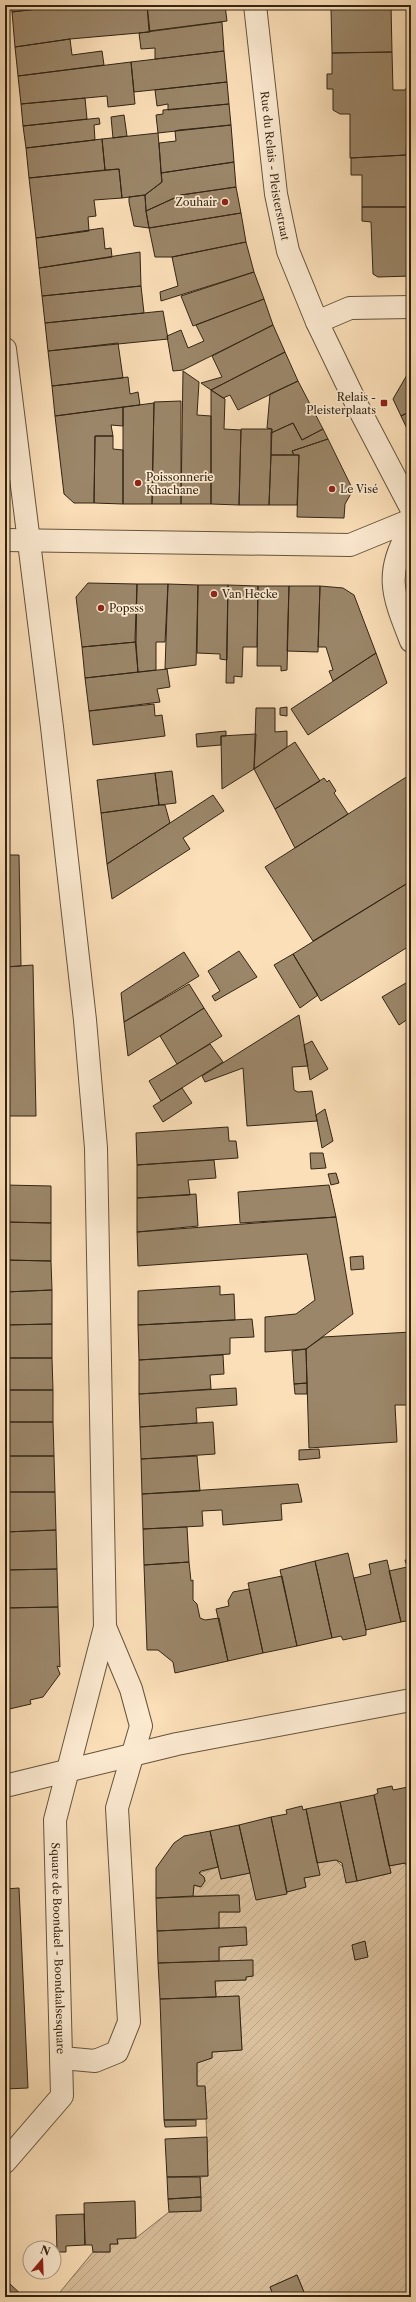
<svg xmlns="http://www.w3.org/2000/svg" width="416" height="2302" font-family="'Libre Caslon Text',serif">
<defs>
<pattern id="garden-furrows" width="10" height="10" patternUnits="userSpaceOnUse"><rect width="10" height="10" fill="#d9bf9c"/><path d="M-1 1l2-2M0 10L10 0M9 11l2-2" fill="none" stroke="#bba486"/></pattern>
</defs>
<rect width="100%" height="100%" fill="#fbdfb8"/>
<filter id="stains"><feTurbulence type="fractalNoise" baseFrequency=".005" numOctaves="4"/><feColorMatrix values="0 0 0 0 .2 0 0 0 0 .09 0 0 0 0 .02 0 0 0 .5 -.17"/></filter>
<radialGradient id="worn" r=".72"><stop offset=".6" stop-color="#630" stop-opacity="0"/><stop offset="1" stop-color="#630" stop-opacity=".3"/></radialGradient>
<path fill="url(#garden-furrows)" stroke="#867258" fill-rule="evenodd" d="M336,1860l21,21 34,-8 -2,-7 16,-3 1,2 5,-1v433h-105l-9,-22 -27,12 4,10h-218l37,-45h17v-8h8l-1,-5 19,-1 33,-26 32,-1 -1,-34 8,-1 -3,-89 -8,-1v-23l15,-5v-6l30,-2 -3,-54 -23,1 -1,-16 31,-1v-3l7,-1 -1,-16 -33,1v-14l27,-2v-17h-27v-16h20v-17l-46,1 1,-11 6,2 5,-6 -1,-4 -5,-4 19,-6 3,12 29,-6 7,27 49,-13 -2,-9 16,-3 -3,-12zM365,1942l2,15 -12,3 -3,-15z"/>
<path fill="#9b8669" stroke="#332514" d="M11,5h58l-57,7z
M69,5h78l3,27 -80,7 -55,8 -3,-35z
M147,5h78l2,16 -78,10z
M327,5h64l1,47 -60,1 -1,-44 -4,-1z
M222,22l2,29 -69,8v-11l-14,1 -2,-16z
M70,39l2,16 30,-4 2,14 -86,11 -3,-29z
M224,51l3,31 -93,10 -3,-30z
M392,52l1,38h12l3,-5h3v23h-3l-2,47 -56,3v-44h-10l-7,-4v-21h-6v-15h5v-21z
M131,62l4,42 -27,3 -1,-11 -86,8 -3,-28z
M227,82l2,22 -61,6v-6l-11,2 -2,-16z
M85,98l2,21 -64,7 -2,-22z
M229,104l2,21 -73,8 -2,-18 7,-1v-4z
M124,115l3,21 -14,2 -2,-21z
M99,118l1,6 -6,1 1,15 -69,8 -3,-22z
M231,125l3,37 -73,11 -2,-30 17,-2 -1,-10 4,-1z
M158,133l4,49 -17,13 -23,3 -3,-29 -14,1 -3,-31z
M102,139l3,31 -76,8 -3,-30z
M406,155h5v52h-49v-32h-11v-17z
M234,162l2,25 -55,8 -35,16 -1,-16 17,-13 -1,-9z
M119,169l3,29 -28,2 2,16 -8,1 1,14 -53,7 -7,-60z
M236,187l5,26 -92,15 -3,-17 35,-16z
M145,195l1,16 3,17 -15,-2 -5,-24v-5z
M362,207h49v69l-33,1 -5,-3 -2,-52 -9,-1z
M241,213l5,29 -74,15h-17l-6,-29z
M103,228l2,21 6,-1 1,9 -73,11 -3,-30z
M246,242l8,30 -93,29 -1,-9 18,-6 -6,-29z
M140,252l1,34 -99,10 -3,-28z
M254,272l10,27 -71,27 -12,-30z
M141,286l3,27 -99,10 -3,-27z
M264,299l9,26 -90,45 -10,1 -6,-35 14,-6 7,18 16,-7 -8,-16z
M163,311l5,28 -120,12 -3,-28z
M273,325l12,27 -74,38 -10,-7 21,-6 -10,-21z
M118,343l5,35 -71,8 -4,-35z
M285,352l13,29 -60,29 -8,-15 -7,3 -12,-8z
M411,368v43l-10,5 -8,-17z
M183,371l16,11 -2,33 14,1v88h-30z
M128,377l2,17 8,-2 2,13 -85,11 -3,-30z
M298,381l25,48 -21,11 -9,-17 -22,10 1,-4 -5,-1 3,-34z
M211,390l14,9 -1,30 17,1 -2,75 -28,-1z
M181,401v103h-29l2,-102z
M154,403l-2,101h-29v-97z
M123,407v19l-12,-1 2,11h-18l-1,67h-20l-10,-9 -9,-78z
M411,411v26l-10,-21z
M293,423l9,17 21,-11 5,10 -36,12 2,4h-23v-22z
M241,429h31l-3,76h-30z
M95,436h18v13l10,1v54l-29,-1z
M328,439l25,51 -8,14 -1,14 -47,-1 2,-62h-5l-2,-4z
M271,455h28l-2,50h-28z
M88,583l49,1 -1,58 -54,5 -6,-50z
M137,584h31l-3,58h-9v28l-18,2 -3,-33z
M168,584l30,1 -2,80 -31,4z
M198,585h30l-1,75 -7,-1v-5l-23,-1z
M228,585l30,1 -1,61h-14l-1,30 -8,-1v7h-8z
M258,586h31l-2,84 -6,1v-5h-24z
M289,586h31l-2,66 -31,-1z
M320,586l23,2 11,7 22,58 -43,28 -4,-10 4,-1 -7,-23h-8z
M136,642l2,30 -53,6 -3,-31z
M376,653l11,30 -79,52 -17,-26z
M167,669l3,18 -13,2 3,13 -71,9 -4,-33z
M154,704l1,12 7,-1 3,21 -72,9 -4,-34z
M287,707v9l-7,-1v-7z
M256,708h19v24l12,-1v16l-33,22z
M226,731v5h-5v9l-24,2 -1,-13z
M256,734l-2,35 -32,20 -1,-53z
M5,742l3,29h-3z
M295,742l25,39 -45,28 -21,-40z
M172,771l4,32 -17,2 -4,-32z
M155,773l4,32 -58,8 -4,-33z
M411,774v107l-98,60 -48,-74z
M324,778l3,4 2,-2 7,11 -2,2 14,21 -53,34 -20,-39z
M213,795l11,16 -41,27 7,11 -78,50 -5,-35z
M159,805h6l5,18 -63,41 -6,-51z
M5,855h14l2,111 -16,1z
M411,881v64l-90,56 -28,-47z
M239,951l18,26 -42,24 -3,-5 8,-5 -12,-20z
M184,952l15,24 -75,46 -3,-29z
M293,954l25,41 -18,13 -26,-43z
M33,965l3,151h-31v-149z
M411,980v37l-12,8 -17,-28z
M189,984l15,24 -76,48 -4,-34z
M204,1008l18,28 -45,28 -17,-28z
M299,1015l9,51 -16,1 2,23 4,2 14,-1 5,30 -70,5 -4,-58 -38,14 -3,-6z
M312,1041l16,28 -18,11 -6,-35z
M210,1044l13,18 -62,39 -12,-20z
M182,1088l10,15 -29,19 -10,-16z
M325,1109l8,32 -11,7 -6,-33z
M228,1127l1,14h7l2,17 -101,7 -1,-32z
M310,1153h13l3,15 -15,1z
M214,1160l2,18 -28,2 2,15 -53,3v-33z
M336,1173l3,10 -8,2 -3,-11z
M5,1185l46,1v37l-46,-1z
M329,1185l7,32 -96,6 -2,-31z
M196,1194l2,32 -61,6v-34z
M336,1217l17,97 -47,35 -41,3v-35l31,-3 19,-14 -8,-46 -169,12 -1,-34z
M5,1222l46,1v38l-46,-1z
M363,1256l1,13 -13,1 -1,-13z
M5,1260l46,1 1,29 -47,2z
M220,1286v9l14,-1 1,26 -97,5v-34z
M52,1290v34l-47,1v-33z
M252,1319l2,18 -24,1v16l-91,6 -1,-35z
M52,1324v34h-47v-33z
M411,1332v73h-16l2,37 -88,6 -3,-99 17,-12z
M306,1349l1,34 -13,1 -2,-33z
M223,1355l1,19 -14,1 1,14 -72,5v-34z
M5,1358h47l1,32h-48z
M307,1383v11h-12l-1,-10z
M236,1388l1,17 -41,3 1,15 -57,4 -1,-33z
M5,1390h48v32h-48z
M5,1422h48l1,34h-49z
M213,1422l2,32 -74,5 -1,-32z
M319,1449l1,9 -21,2v-10z
M5,1456h49l1,36h-50z
M197,1456l3,35 -58,3 -1,-35z
M298,1484l4,18 -21,2 1,16 -59,5 -1,-15 -20,1 1,15 -60,3 -1,-35z
M5,1492h50l1,38 -51,2z
M187,1527l2,35 -45,3 -1,-36z
M56,1530l1,39 -52,1v-38z
M348,1553l18,77v5l-23,5 -2,-4 -9,2 -17,-77z
M411,1559v61l-10,2 -12,-51 18,-4 -2,-7z
M387,1560l14,62 -35,8 -12,-52 17,-4 -2,-10z
M315,1561l17,77 -35,8 -17,-76z
M189,1562l2,19 2,-1v20l4,4 3,14 5,2 14,-2 9,43 -53,12 -2,-11 -15,-12h-11l-3,-85z
M57,1569l1,38 -53,1v-38z
M282,1576l15,70 -34,7 -15,-70z
M249,1589l14,64 -35,8 -12,-52 13,-3 -1,-5 5,-9z
M58,1607l2,60 -3,-1 3,8 -17,23 -13,3 1,4 -26,6v-102z
M392,1786l1,4 15,-3 3,13v64l-5,1 -1,-2 -16,3 -15,-71 4,-2 -1,-4z
M374,1795l17,78 -34,8 -17,-79z
M340,1802l17,79 -11,2 -4,-20 -6,-3 -19,3 -11,-54z
M302,1806l1,4 3,-1 14,66 -16,3 2,9 -19,5 -16,-75 16,-3 -1,-4z
M271,1817l16,77 -31,6 -17,-75z
M239,1825l11,48 -29,6 -11,-48z
M210,1831l8,36 -17,4 -2,2 5,4 1,4 -4,6 -7,-2 -1,11 -37,2v-30l18,-25 10,-7z
M19,1888l9,200 -23,1v-200z
M239,1895l1,17h-21v16l-62,3 -1,-33z
M246,1927l1,18 -28,2v14l-61,2 -1,-32z
M365,1941l3,16 -13,3 -3,-15z
M253,1960v16l-7,1v3l-31,1 1,16 -56,2 -2,-36z
M239,1996l3,54 -30,2v6l-15,5v23h8l2,33 -43,1 -4,-121z
M164,2120h32v6l-31,1z
M207,2137l1,39 -41,1 -2,-38z
M167,2177h33l1,20 -33,2z
M201,2197v14l-32,1 -1,-13z
M135,2201l1,37 -19,1 1,5h-8v8h-17l-1,-7h-7l-1,-42z
M84,2214l1,31 -19,1v6h-9l-1,-37z
M297,2275l9,22h-32l-4,-10z
M5,2279l5,5 14,13h-19z"/>
<g fill="none" stroke-linecap="round" stroke-linejoin="round">
<defs>
<g id="minor">
<path d="M317,322l33,-14 61,-1"/>
<path id="s1" d="M5,349l47,378 33,293 11,128 9,479 -50,193 7,276 -57,66"/>
<path d="M411,527c-27,47 -19,66 0,114"/>
<path d="M5,540l345,5 61,-25"/>
<path d="M5,1786l172,-42 234,-44"/>
<path d="M62,2058l33,3 22,-9 12,-30 -12,-214 24,-82 -10,-37 -26,-62"/>
</g>
<g id="tertiary">
<path id="s2" d="M255,5l21,189 12,57 29,71 41,85 53,101"/>
</g>
</defs>
<use href="#minor" stroke="#65543d" stroke-width="24"/>
<use href="#tertiary" stroke="#65543d" stroke-width="24"/>
<use href="#minor" stroke="#fcead1" stroke-width="22"/>
<use href="#tertiary" stroke="#fcead1" stroke-width="22"/>
</g>
<g fill="#8f2418" stroke="#fcead1" stroke-width="1.5">
<circle cx="225" cy="202" r="4"/>
<rect x="380" y="399" width="8" height="8" rx="2"/>
<circle cx="138" cy="483" r="4"/>
<circle cx="332" cy="489" r="4"/>
<circle cx="214" cy="594" r="4"/>
<circle cx="101" cy="608" r="4"/>
</g>
<g text-anchor="middle" dominant-baseline="central" stroke-width="3.5" stroke-linejoin="round" paint-order="stroke">
<g font-size="11" fill="#332514" stroke="#fcead1">
<text stroke="none"><textPath href="#s2" startOffset="162">Rue du Relais - Pleisterstraat</textPath></text>
<text stroke="none"><textPath href="#s1" startOffset="1611">Square de Boondael - Boondaalsesquare</textPath></text>
</g>
<g font-size="11" fill="#332514" stroke="#fcead1" text-anchor="start">
<text x="217" y="202" text-anchor="end">Zouhair</text>
<text x="376" y="397" text-anchor="end">Relais -<tspan x="376" dy="13">Pleisterplaats</tspan></text>
<text x="146" y="477">Poissonnerie<tspan x="146" dy="13">Khachane</tspan></text>
<text x="340" y="489">Le Visé</text>
<text x="222" y="594">Van Hecke</text>
<text x="109" y="608">Popsss</text>
</g>
</g>
<rect width="416" height="2302" fill="none" stroke="#fbdfb8" stroke-width="20"/>
<rect x="6" y="6" width="404" height="2290" fill="none" stroke="#332514" stroke-width="2"/>
<rect x="10" y="10" width="396" height="2282" fill="none" stroke="#332514"/>
<g transform="translate(42 2260) rotate(19)"><circle r="19" fill="#fcead1" stroke="#ac9b85"/>
<path d="M0-3L7 15L0 10L-7 15Z" fill="#8f2418"/>
<text y="-6" font-size="11" font-weight="bold" text-anchor="middle" fill="#332514">N</text>
</g>
<rect width="100%" height="100%" filter="url(#stains)"/>
<rect width="100%" height="100%" fill="url(#worn)"/>
</svg>
